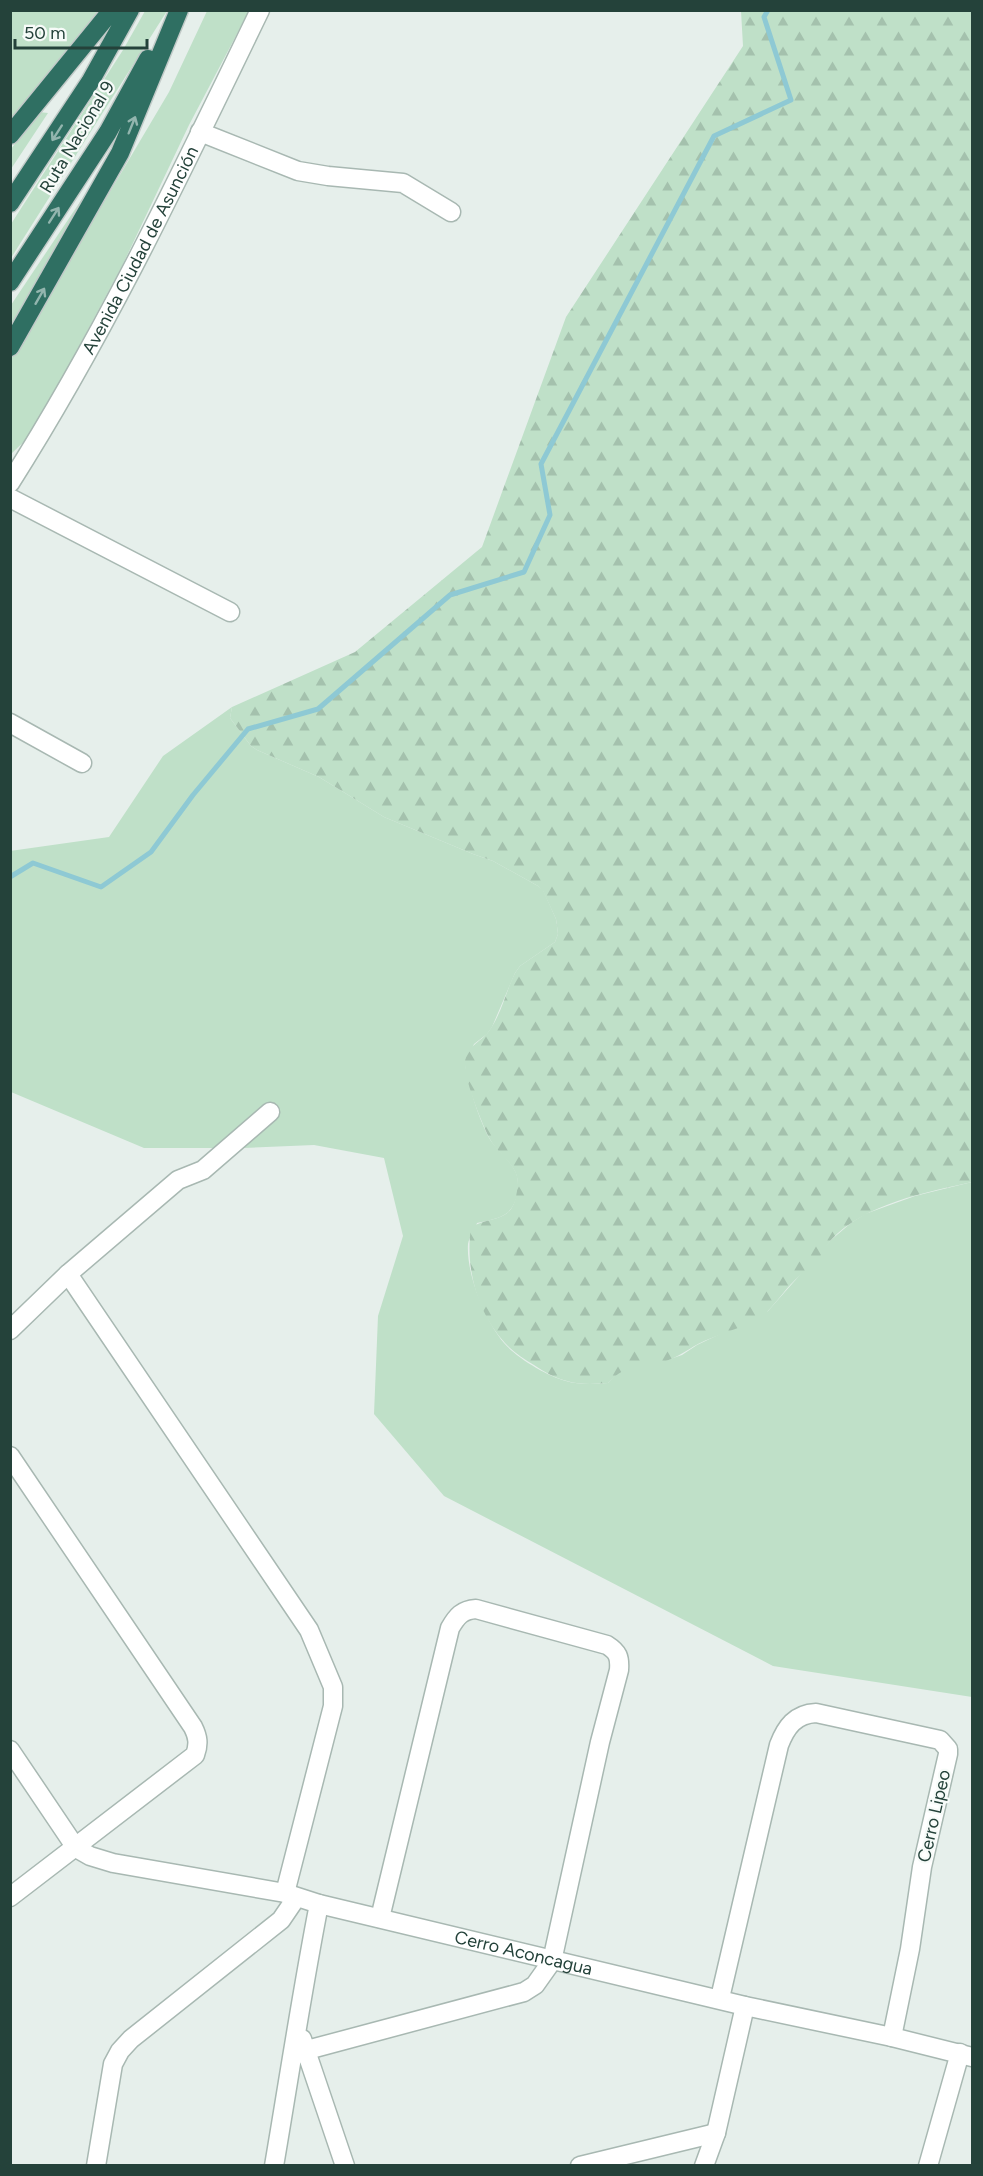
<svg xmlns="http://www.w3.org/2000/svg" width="983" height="2176" font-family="Figtree,sans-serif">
<defs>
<pattern id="forest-firs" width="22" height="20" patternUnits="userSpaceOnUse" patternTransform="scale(1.5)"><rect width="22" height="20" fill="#bfe0c8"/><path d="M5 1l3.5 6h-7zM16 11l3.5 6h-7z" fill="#a4c1ad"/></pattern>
</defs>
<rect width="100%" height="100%" fill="#e6efeb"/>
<path fill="#bfe0c8" d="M11,10l87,1 -87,108 -1,-108z
M145,11h22l-156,247v-34l112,-174z
M207,11h42l-60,114 -66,139 -79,148 -12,22 -21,20v-95l158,-267z
M39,112l9,1 -37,56v-20z
M114,151l-103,184v-30z
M232,707l-2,11 21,28 6,4 62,27 65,40 89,37 20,7 45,25 5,4 13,29 2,15 -3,8 -35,24 -5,7 -23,54 -5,7 -13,10 -9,21c5,24 12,49 23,71 7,13 19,21 26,33 8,12 4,39 -10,46 -7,4 -18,6 -27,8 -2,6 -8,15 -9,21 -2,30 17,76 36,99 13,15 43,33 62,38 13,4 29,3 42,2l10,-11 7,-4 39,-7 18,-6 15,-10 71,-34 63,-71 20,-17 14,-9 50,-18 57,-14v515l-199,-31 -329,-170 -70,-82 4,-98 25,-80 -19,-78 -70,-13 -70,3h-100l-133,-56 -1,-241 99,-14 54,-81z"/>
<path fill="url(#forest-firs)" d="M741,11h231v1171c-45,10 -108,22 -141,58 -6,7 -9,16 -16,22 -6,7 -14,12 -20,18 -14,13 -24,33 -42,42 -18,8 -37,13 -55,22 -11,6 -20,13 -32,17 -26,8 -38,1 -58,22 -13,1 -28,2 -41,-2 -12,-3 -23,-9 -33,-16 -10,-6 -21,-13 -29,-22 -28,-30 -40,-76 -34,-115 11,-9 32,-7 40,-19 4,-6 5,-12 6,-18 5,-24 -15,-32 -26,-50 -8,-14 -27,-62 -26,-78 1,-17 15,-20 24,-32 12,-16 17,-40 26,-58l5,-7 35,-24 3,-8 -2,-15 -13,-28 -5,-5 -45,-25 -20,-7 -89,-37 -65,-40 -62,-27 -6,-4 -21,-28 2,-11 123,-55 127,-105 84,-230 177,-271z"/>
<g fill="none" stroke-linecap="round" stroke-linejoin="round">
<path stroke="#8ec9d4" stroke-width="5" d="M10,877l23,-14 68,24 50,-35 42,-57 55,-66 70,-20 132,-114 74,-23 26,-57 -9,-51 173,-328 77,-36 -27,-83 4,-7"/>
<defs>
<g id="minor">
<path d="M200,132l98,39 30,5 75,7 48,29"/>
<path id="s1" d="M10,483c96,-151 172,-312 250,-473"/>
<path d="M10,498l220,114"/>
<path d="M10,723l72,40"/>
<path d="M68,1274l241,356 24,57v19l-48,187"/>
<path d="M10,1330l58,-56 110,-94 25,-10 67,-58"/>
<path d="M10,1456l183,271c5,10 6,17 2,28l-185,142"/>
<path id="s2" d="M10,1750l66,98 14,8 23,7 172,30 34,11 426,102 147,31 80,20"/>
<path d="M720,1998l59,-253c7,-18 16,-31 37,-32l124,27 8,9v5l-26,113 -12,82 -18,88"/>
<path d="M302,2039l43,127"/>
<path d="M293,2056l14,-6 217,-58 11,-7 17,-24 48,-219 19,-72c1,-13 -1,-18 -12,-25l-131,-36c-14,1 -19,7 -26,19l-70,290"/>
<path d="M96,2166l17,-102 7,-13 11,-12 150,-119 15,-22"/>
<path d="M274,2166c15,-88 28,-175 45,-262"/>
<path d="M580,2166l136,-33"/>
<path d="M704,2166l12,-33 29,-127"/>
<path d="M928,2166l32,-113"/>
</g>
<path id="highway" d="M10,135l102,-125
M10,203l80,-121 40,-72
M10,282l98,-150 40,-73
M10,347l110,-194 59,-143"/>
</defs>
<use href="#minor" stroke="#a8b8b2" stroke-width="21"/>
<use href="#highway" stroke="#c2cac8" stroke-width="21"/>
<use href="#minor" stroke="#fff" stroke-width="18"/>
<use href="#highway" stroke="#2f6f62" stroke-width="18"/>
</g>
<defs><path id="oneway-shaft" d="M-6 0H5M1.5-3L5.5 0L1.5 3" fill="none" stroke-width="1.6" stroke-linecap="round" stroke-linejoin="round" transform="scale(1.5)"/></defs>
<g stroke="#93b5ae">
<use href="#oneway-shaft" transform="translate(132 125) rotate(-68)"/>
<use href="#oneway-shaft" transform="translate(57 133) rotate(123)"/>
<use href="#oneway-shaft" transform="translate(54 215) rotate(-57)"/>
<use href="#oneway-shaft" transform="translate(40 296) rotate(-60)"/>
</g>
<g text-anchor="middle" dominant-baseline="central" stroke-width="4.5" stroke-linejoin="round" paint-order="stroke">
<g font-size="18" fill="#24423a" stroke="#f7fbf9">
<text transform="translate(77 137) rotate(-59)">Ruta Nacional 9</text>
<text stroke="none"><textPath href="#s1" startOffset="267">Avenida Ciudad de Asunción</textPath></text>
<text transform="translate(934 1816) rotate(-77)">Cerro Lipeo</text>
<text stroke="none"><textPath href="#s2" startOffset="579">Cerro Aconcagua</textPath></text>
</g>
</g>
<rect width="983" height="2176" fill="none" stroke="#24423a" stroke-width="24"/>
<path d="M15 39v9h132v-9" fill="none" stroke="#24423a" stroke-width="3"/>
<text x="24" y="39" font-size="18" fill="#24423a" stroke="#f7fbf9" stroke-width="4.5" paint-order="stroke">50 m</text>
</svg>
